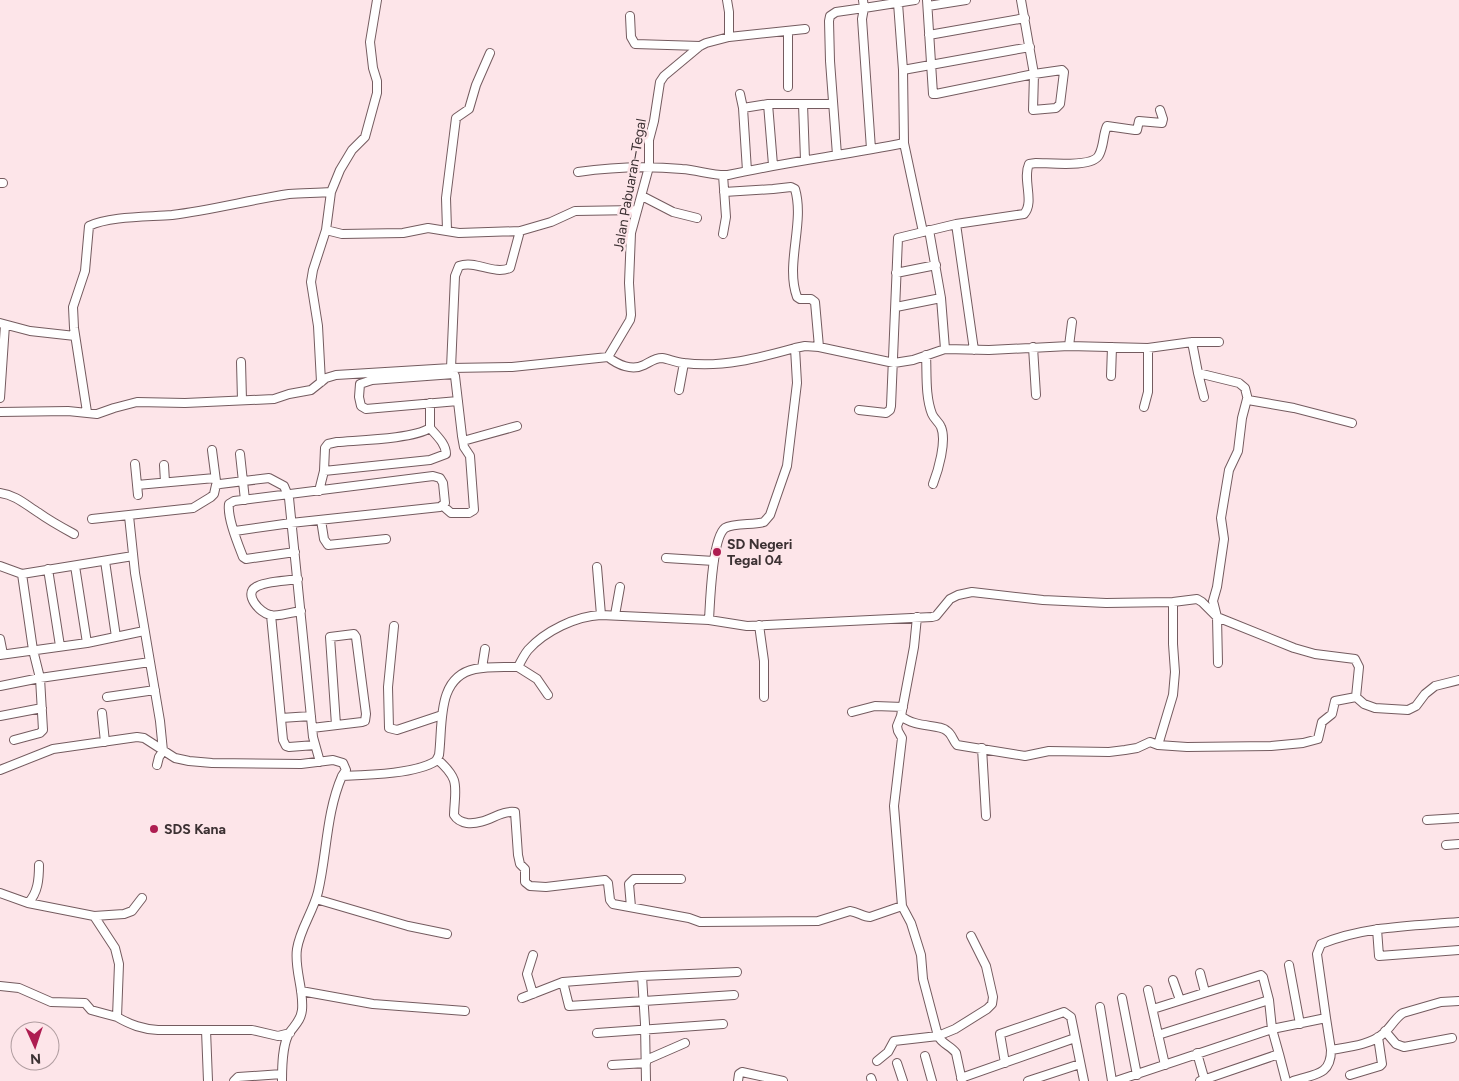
<svg xmlns="http://www.w3.org/2000/svg" width="1459" height="1081" font-family="Figtree,sans-serif">
<rect width="100%" height="100%" fill="#fde5e9"/>
<g fill="none" stroke-linecap="round" stroke-linejoin="round">
<defs>
<path id="street" d="M377,0l-7,42 3,26 4,13v12l-12,44 -13,13 -12,20 -9,22 -5,38 16,4 61,-1 25,-5 31,5 61,-2 31,-9 24,-11 62,-1
M863,0l1,8 51,-8
M927,0l6,94h3l98,-20 28,-4 2,2 -4,32 -4,4 -23,2 1,-36 -13,-74
M898,3l5,67 1,73 19,89
M928,6l38,-6
M630,16l1,21 4,7 65,2
M929,35l96,-17
M729,37l76,-8
M903,70l127,-23
M788,87v-56
M740,94l3,14 4,63
M768,104l5,61
M803,104l2,56
M743,108l25,-4h65
M837,155l-7,-94 -1,-40 1,-5 6,-4 28,-4 -2,11 9,130
M578,172c35,-5 70,-6 104,-3 16,1 31,7 46,6 58,-13 117,-20 176,-32
M723,175l3,42 -3,17
M0,183h3
M724,192l49,-3 18,-2 4,2c10,34 -10,75 2,108l3,2h11l4,3 4,45
M642,196l31,16 24,6
M956,224l18,126
M447,230l-1,-32 10,-80 13,-9 7,-24 14,-32
M929,230l12,68 4,51
M896,273l40,-8
M896,307l45,-9
M0,323l30,8 45,5
M1192,342l6,31 41,10 6,5 3,12 46,8 58,15
M1069,346l3,-24
M1033,347l3,48
M795,348l10,-2 14,1 75,16 19,-3 32,-11 44,1 80,-4 79,2 44,-6h27
M926,355c1,18 -1,41 6,59 2,5 7,8 9,13 6,14 -3,44 -8,57
M241,362l1,38
M451,368l4,-92 4,-10c17,-6 34,9 51,2l10,-37
M1198,373l6,24
M1111,376l1,-29
M321,382l-3,-56 -7,-44 2,-12 13,-40
M679,390l5,-27
M0,398l5,-73
M1144,407l4,-15v-44
M859,410l27,3 4,-3 1,-4 7,-168 58,-14 68,-10c11,-12 -2,-35 5,-50l7,-1c14,0 57,5 63,-8 5,-9 4,-21 8,-29l28,4h2l2,-9 23,2 1,-4 -3,-9
M0,412l68,-1 29,3 17,-6 23,-6 48,1 89,-4 15,-5 22,-4 15,-12 10,-3 115,-7 61,-1 96,-10
M87,412l-13,-84 -1,-21 12,-36 4,-45c20,-10 60,-9 83,-11 39,-5 78,-15 117,-21 14,-1 28,-1 42,-2
M463,441l54,-15
M212,450l4,31
M240,454l5,46
M135,464l3,31
M164,465l1,17
M324,471l106,-11 16,-6c0,-10 -9,-18 -16,-26
M137,485l78,-7
M319,491l5,-20 1,-23 3,-4 9,-2c23,-2 76,-3 93,-14v-25
M0,493c16,2 26,12 39,20 11,8 24,15 35,21
M443,506l8,7h18l5,-3 -4,-54 -6,-9 -2,-11 -7,-60 -1,-2 -82,6 -12,4 -1,13 2,9 5,3 92,-8
M129,516l6,57 25,148 3,30 -4,6 -2,8
M92,519l101,-11 18,-11 3,-3 2,-9 4,-1 49,-6 15,8 5,12 24,239 7,25
M321,520l3,19 4,6 58,-6
M235,531l56,-8 149,-16 5,-4 -2,-20 -3,-5 -7,-2 -199,25 -5,3c-2,14 9,40 14,53l3,2 49,-7
M666,558l48,3
M105,561l11,76
M0,566l22,8 111,-18
M75,566l12,77
M597,567l4,48
M48,569l12,77
M298,579c-11,2 -33,2 -42,8 -13,7 4,26 14,28 9,2 22,-3 31,-4
M271,615l12,125 3,6 3,1 26,-2
M615,615l5,-28
M917,617l-3,30 -13,69c14,12 39,8 46,15 5,3 6,10 10,14l6,1 62,10 24,-5 60,1 16,-2 12,-2 13,-6 8,3 29,2 84,-1 32,-3 15,-4 4,-17 10,-8 3,-13 21,-4
M709,620l38,6 185,-9 4,-1 14,-17 8,-4 14,-3 71,8 63,3 67,-1 24,-3 5,3 15,15 77,31 21,6 40,5 4,8 -3,30
M759,625l5,36v36
M394,626l-6,61 1,41 8,2 45,-15
M0,639l3,15
M0,655l87,-12 57,-12
M1218,663l-1,-46 -4,-16 4,-14 7,-48 -3,-21 8,-48 9,-19 4,-33 5,-19
M518,667l19,12 11,16
M482,668l3,-19
M0,686l40,-8 110,-16
M107,697l48,-7
M1356,697l8,7 11,4 33,2 8,-4 9,-12 10,-8 24,-6
M852,712l23,-6 28,1
M102,713l3,29
M0,716l42,-8
M901,716l-4,10 1,5 4,7 -8,68 8,100 9,17 10,32 2,24 15,57c4,8 13,10 18,17l6,28
M281,718l30,-2
M312,728l50,-6 3,-1 1,-7 -10,-77 -2,-3 -24,3 6,88
M14,740l26,-7 3,-3 -3,-52 -7,-28 -11,-76
M1158,745l15,-50 2,-23 -2,-28v-42
M982,748l4,68
M437,759c24,21 18,27 17,56 3,5 7,7 13,8 20,2 32,-13 48,-11l3,43 2,9 5,5v13l5,4 16,1 59,-7 3,3 2,17 3,4 76,14 11,4 118,-1 32,-10c8,1 13,6 20,6l32,-11
M0,770l53,-21 84,-12 7,1 31,20 14,3 23,2 89,1 32,-4 10,3 3,7 -4,6
M1427,820l32,-2
M1446,845l13,-1
M0,893l28,10 66,13 21,32 4,16 -2,53c14,8 25,12 41,13h94l26,6 12,-3
M316,899l92,27 39,8
M28,903c10,-10 11,-24 11,-38
M631,907l-2,-23 5,-5h47
M94,916l30,-2 8,-3 10,-13
M1377,929l2,27 80,-6
M533,955l-6,19 6,20
M1289,965l11,59
M1200,973l5,19
M642,976l3,48 1,57
M1173,980l7,20
M563,982l6,24 165,-11
M0,986l19,2 32,14 34,1 6,7 26,7
M1148,990l17,75
M301,991l72,13 92,7
M522,998l41,-16 79,-6 95,-4
M1122,998l15,77
M1100,1007l12,74
M1153,1009l108,-34 2,2 6,23 3,29 54,-11 -9,-64 4,-10c43,-18 91,-18 138,-22
M1326,1018l5,32
M206,1030l2,51
M1385,1031l11,13 8,3 48,-9
M597,1033l126,-9
M1158,1035l111,-35
M1197,1053l8,28
M1279,1054l7,27
M925,1056l7,25
M646,1060l39,-17
M877,1061l11,-9 6,-11 44,-5 17,-7 32,-20 5,-5 1,-7 -7,-31 -15,-30
M897,1063l6,18
M1005,1063l-5,-29 64,-22 7,5 13,64
M612,1065l34,-2
M1350,1075l30,-9 2,-2 -4,-27
M871,1078l1,3
M961,1078l114,-40
M234,1081l4,-4 44,-3
M282,1081c0,-13 0,-38 8,-49 5,-7 11,-12 12,-22 2,-21 -8,-41 -5,-61 3,-20 16,-37 21,-57 9,-38 8,-79 24,-116 25,-1 73,-2 94,-15l3,-6c4,-30 -3,-78 36,-86 14,-3 29,-2 43,-2 3,-6 6,-12 10,-17 17,-19 48,-34 73,-35l108,5c1,-17 3,-82 16,-92 8,-5 29,-3 39,-6l6,-7 17,-49 10,-83 -2,-35c-36,10 -73,20 -111,15 -7,0 -15,-4 -22,-5 -7,0 -12,4 -18,7 -12,6 -26,0 -36,-8l22,-37 1,-5 -2,-32 2,-50 18,-66v-27l5,-19 6,-39 4,-6 36,-30 6,-3 23,-6v-25l-2,-12
M738,1081l1,-7 3,-2 41,9
M1028,1081l52,-17
M1116,1081l156,-52 7,25 -79,27
M1293,1081c21,-7 38,-5 38,-31 17,-3 40,-5 53,-17 7,-6 11,-15 19,-20l38,-11 18,-1"/>
</defs>
<use href="#street" stroke="#745b5f" stroke-width="10"/>
<use href="#street" stroke="#fff" stroke-width="8"/>
</g>
<g fill="#ae1d51" stroke="#fde5e9" stroke-width="2">
<circle cx="717" cy="552" r="5"/>
<circle cx="154" cy="829" r="5"/>
</g>
<g text-anchor="middle" dominant-baseline="central" stroke-width="5" stroke-linejoin="round" paint-order="stroke">
<g font-size="14" fill="#3c3133" stroke="#fde5e9">
<text transform="translate(630 185) rotate(-80)">Jalan Pabuaran–Tegal</text>
</g>
<g font-size="14" font-weight="bold" fill="#3c3133" stroke="#fde5e9" text-anchor="start">
<text x="727" y="544">SD Negeri<tspan x="727" dy="16">Tegal 04</tspan></text>
<text x="164" y="829">SDS Kana</text>
</g>
</g>
<g transform="translate(35 1046) rotate(177)"><circle r="24" fill="#fde5e9" stroke="#b09da0"/>
<path d="M0-4L9 19L0 12L-9 19Z" fill="#ae1d51"/>
<text y="-8" font-size="14" font-weight="bold" text-anchor="middle" fill="#3c3133">N</text>
</g>
</svg>
